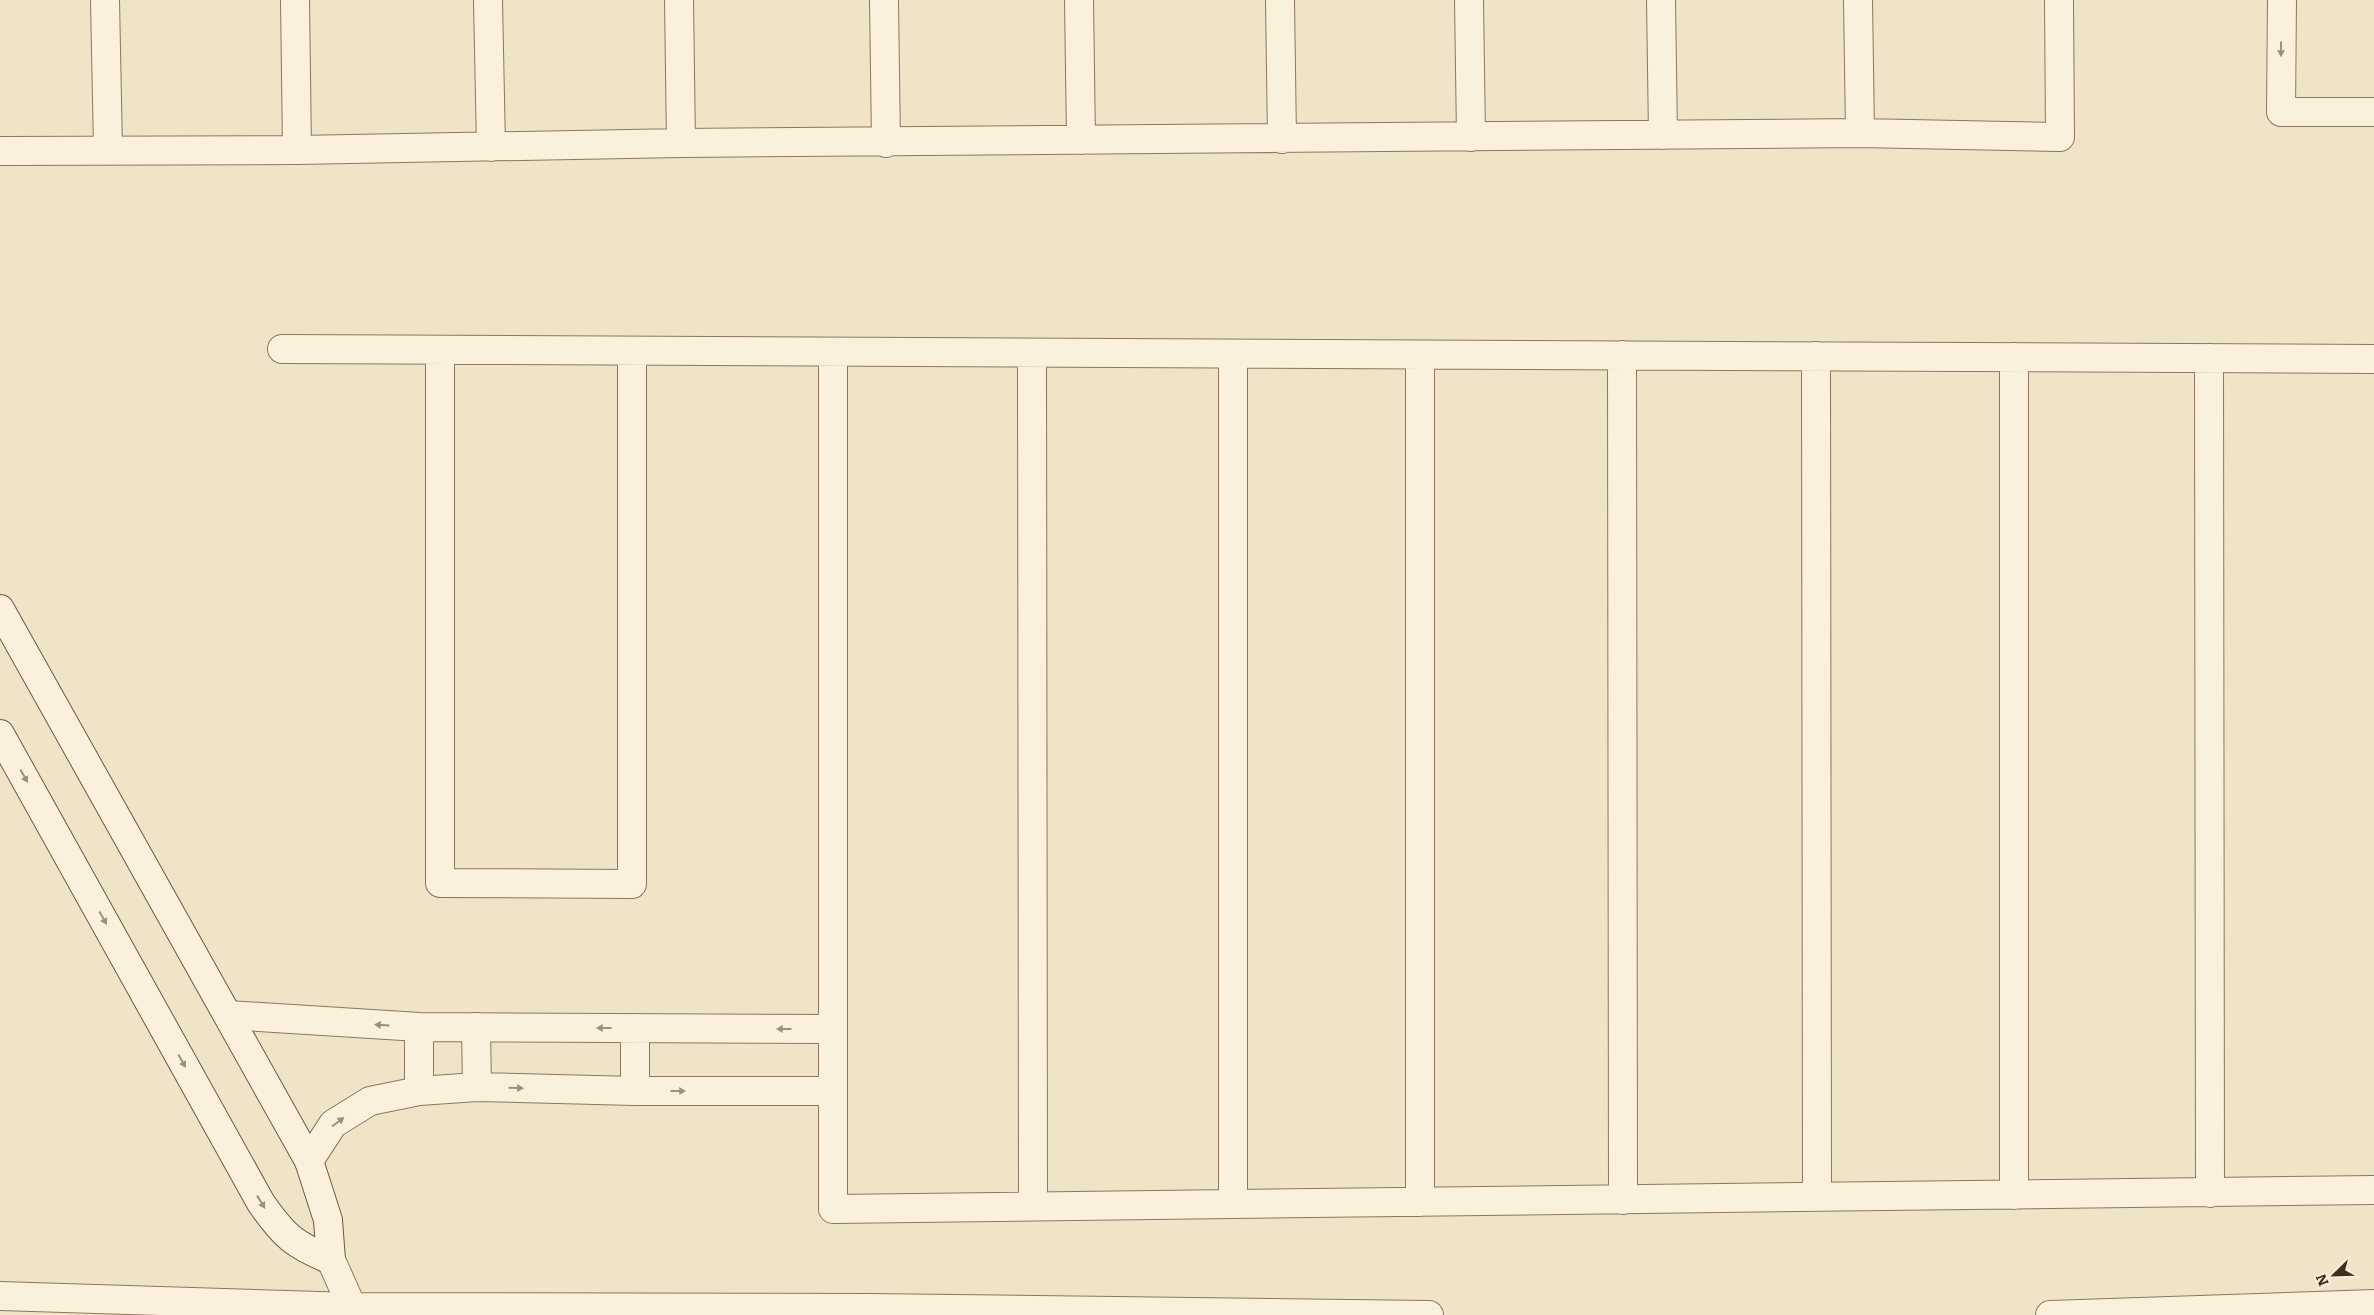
<svg xmlns="http://www.w3.org/2000/svg" width="2374" height="1315" font-family="Literata,serif">
<rect width="100%" height="100%" fill="#f0e4c8"/>
<g fill="none" stroke-linecap="round" stroke-linejoin="round">
<defs>
<path id="street" d="M105,0l3,149
M295,0l2,150
M488,0l3,147
M679,0l2,143
M884,0l2,143
M1079,0l2,140
M1280,0l2,139
M1469,0l2,137
M1661,0l2,135
M1858,0l2,133
M2282,0l-1,112h93
M0,151l297,-1 384,-7 1179,-10 200,4 -1,-137
M282,349l2092,10
M440,350v533l192,1v-533
M833,352v857l1541,-19
M1032,353l1,853
M1420,355v847
M1622,355l1,845
M1816,356l1,841
M2014,357v838
M2209,358l1,835
M228,1015l191,12 414,2
M419,1027v64
M476,1027l1,60
M635,1028v63
M309,1161l24,-37 37,-23 49,-10 58,-4 158,4h198
M1233,1204v-850
M331,1260l21,47 -1,8
M0,1296l352,11 516,1
M867,1315l1,-7 561,7
M2050,1315l324,-11"/>
<path id="secondary" d="M0,609l309,552 19,59 3,40c-37,-15 -47,-24 -70,-57l-261,-469"/>
</defs>
<use href="#street" stroke="#8d765c" stroke-width="30"/>
<use href="#secondary" stroke="#6f573f" stroke-width="30"/>
<use href="#street" stroke="#faf1dc" stroke-width="28"/>
<use href="#secondary" stroke="#faf1dc" stroke-width="28"/>
</g>
<defs><path id="oneway-solid" d="M-6-.8H1V-3.2L6.5 0L1 3.2V.8H-6Z" transform="scale(1.25)"/></defs>
<g fill="#9c907e">
<use href="#oneway-solid" transform="translate(2281 49) rotate(90)"/>
<use href="#oneway-solid" transform="translate(24 776) rotate(61)"/>
<use href="#oneway-solid" transform="translate(103 918) rotate(61)"/>
<use href="#oneway-solid" transform="translate(382 1025) rotate(-176)"/>
<use href="#oneway-solid" transform="translate(604 1028) rotate(-180)"/>
<use href="#oneway-solid" transform="translate(784 1029) rotate(-180)"/>
<use href="#oneway-solid" transform="translate(182 1061) rotate(61)"/>
<use href="#oneway-solid" transform="translate(516 1088) rotate(1)"/>
<use href="#oneway-solid" transform="translate(678 1091)"/>
<use href="#oneway-solid" transform="translate(338 1122) rotate(-37)"/>
<use href="#oneway-solid" transform="translate(261 1202) rotate(58)"/>
</g>
<g transform="translate(2334 1275) rotate(247)" stroke="#f7eed8" stroke-width="4" paint-order="stroke">
<path d="M0-4L9 19L0 12L-9 19Z" fill="#3d2e20"/>
<text y="-8" font-size="14" font-weight="bold" text-anchor="middle" fill="#3d2e20">N</text>
</g>
</svg>
